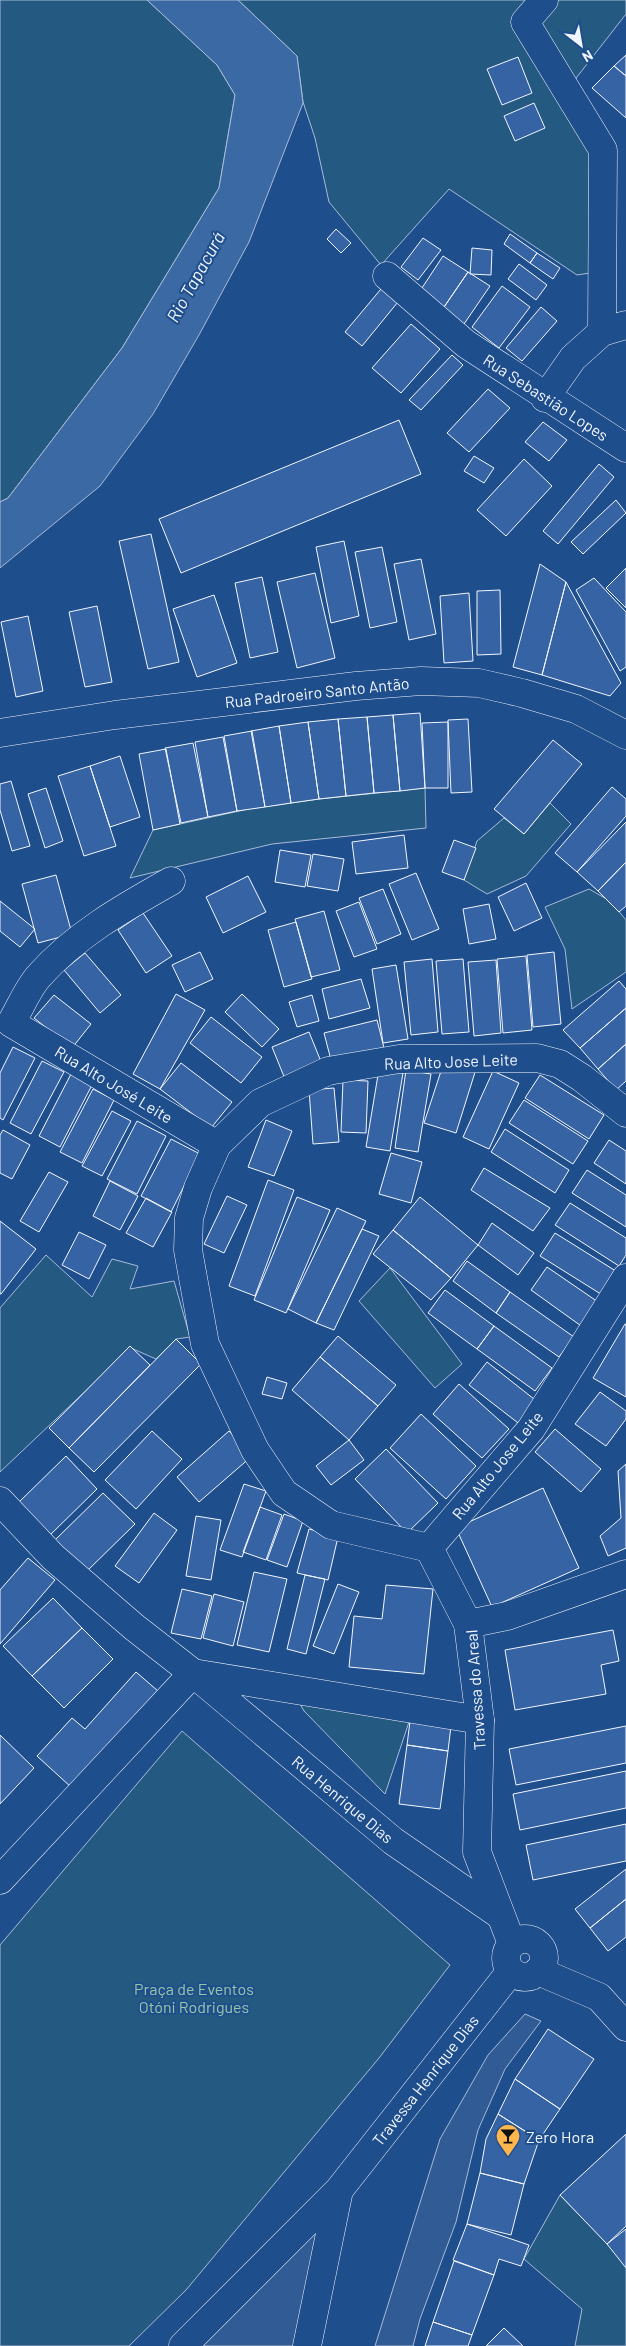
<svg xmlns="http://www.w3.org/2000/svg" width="626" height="2346" font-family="Barlow,sans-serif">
<rect width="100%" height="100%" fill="#1f4e8c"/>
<path fill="#245a82" stroke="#a8bbd7" d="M0,0h147l70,65 18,30 -16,93 -97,160 -114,150 -8,4z
M238,0h388v14l-60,77 37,59 -13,123 -13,2 -128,-86 -68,76 -52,-63 -14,-64 -12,-36 -6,-46z
M425,788l1,40 -154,16 -142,34 23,-48 95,-21 71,-10z
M550,803l21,21 -45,52 -39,18 -23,-14 13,-39 27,-23 20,16z
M589,889l21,12 16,19v52l-54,37 -7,-60 -20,-42z
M46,1255l46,42 20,-38 26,7 -8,23 44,-8 16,56 -14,2 -20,20 -25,-11 -131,124v-164z
M390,1268l72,96 -27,24 -76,-87z
M296,1697l115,19 -26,78 -81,-83z
M182,1731l268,234 -71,93 -193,232 -57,56h-129v-401z
M560,2195l66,68v83h-51l7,-37 -58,-50z"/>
<path fill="#305b95" stroke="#a8bbd7" d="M525,2014l16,7 -36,48 -27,61 -22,92 -36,97 -7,27h-38l65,-207 48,-84z
M325,2218l-28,128h-95z"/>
<path fill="#3b69a3" stroke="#a8bbd7" d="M147,0h91l59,56 6,47 -54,139 -50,93 -46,79 -53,72 -100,82v-66l8,-4 114,-150 97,-160 16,-93 -18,-30z"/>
<path fill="#3563a3" stroke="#f2f6ff" d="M626,55v21l-12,-10z
M518,57l14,36 -30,12 -15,-36z
M614,66l12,10v42l-34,-30z
M534,103l11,25 -30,13 -11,-25z
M336,229l15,14 -10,10 -14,-14z
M510,234l27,19 -7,10 -26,-19z
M423,238l18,12 -23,30 -17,-13z
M472,248l20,2 -1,25 -21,-1z
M537,253l23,15 -7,11 -23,-16z
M443,256l25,16 -26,38 -24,-16z
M519,264l28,21 -11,15 -28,-21z
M468,272l22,14 -26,38 -22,-14z
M386,283l16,14 -40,49 -17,-14z
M502,286l28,21 -31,41 -27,-21z
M541,307l16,14 -35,40 -16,-13z
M411,324l29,25 -39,44 -29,-25z
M452,355l11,10 -42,45 -12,-10z
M488,389l22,19 -41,44 -22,-19z
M399,420l22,54 -240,99 -22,-54z
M543,422l24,18 -18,21 -24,-19z
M474,456l20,12 -10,15 -20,-12z
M524,459l28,27 -46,50 -29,-26z
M599,464l15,13 -56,67 -15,-13z
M616,500l10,13 -43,41 -12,-12z
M151,534l28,128 -31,7 -29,-128z
M344,541l15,75 -28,7 -15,-76z
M382,547l15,75 -27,6 -15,-76z
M421,559l15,75 -27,6 -15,-76z
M540,564l26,18 -24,93 -29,-8z
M626,568v40l-20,-20z
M315,573l20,85 -38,10 -20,-86z
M262,577l16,75 -28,6 -15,-75z
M594,578l32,34v55l-6,4 -44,-81z
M566,582l55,101 -11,13 -68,-21z
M500,590l1,64 -24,1v-64z
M469,593l4,68 -29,2 -4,-67z
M214,595l23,68 -40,14 -24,-68z
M97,606l15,76 -27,5 -16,-75z
M28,616l15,75 -27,6 -15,-75z
M420,713l5,75 -25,3 -7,-76z
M393,715l7,76 -26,2 -7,-76z
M367,717l7,76 -28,3 -8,-77z
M338,719l8,77 -27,3 -11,-77z
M468,719l4,73 -21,1 -3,-73z
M308,722l11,77 -28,4 -12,-77z
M448,722v66h-23l-3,-65z
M279,726l12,77 -26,4 -14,-76z
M252,731l13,76 -28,4 -13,-75z
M223,737l14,74 -29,6 -13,-75z
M553,740l29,24 -58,70 -30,-25z
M193,743l15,74 -27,6 -16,-75z
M166,749l14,75 -27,6 -14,-76z
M120,756l20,61 -30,10 -20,-61z
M90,766l26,80 -32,10 -26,-80z
M11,781l19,65 -18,5 -12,-41v-26z
M612,787l14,12v17l-49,56 -22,-19z
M46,788l17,53 -18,7 -17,-54z
M626,822v40l-28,29 -21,-19z
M404,835l4,33 -52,6 -4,-32z
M454,840l22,8 -12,32 -22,-8z
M280,850l31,5 -6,32 -30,-5z
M313,854l31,5 -6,32 -31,-5z
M626,862v44l-7,6 -21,-21z
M416,873l23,56 -27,11 -23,-56z
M56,875l16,59 -34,9 -16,-59z
M248,876l18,36 -43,21 -17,-36z
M526,883l16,35 -28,13 -16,-34z
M383,889l18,45 -24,10 -18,-46z
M0,901l35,28 -15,18 -20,-16z
M359,902l18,47 -23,8 -18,-46z
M489,904l7,35 -27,5 -6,-35z
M324,911l16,59 -29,7 -16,-58z
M143,913l29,43 -26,17 -28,-43z
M296,922l16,57 -28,8 -16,-57z
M200,952l13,27 -28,13 -13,-27z
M554,952l7,72 -28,3 -6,-72z
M85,953l36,42 -21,18 -36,-43z
M526,956l6,74 -29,3 -6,-74z
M432,959l6,73 -27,3 -7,-73z
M463,959l6,73 -27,2 -6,-73z
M496,960l5,73 -27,3 -6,-74z
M396,965l12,74 -25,4 -11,-74z
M361,979l9,29 -41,11 -7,-30z
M619,981l7,8v19l-46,40 -17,-18z
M176,994l29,16 -45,79 -27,-15z
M242,994l37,35 -17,18 -37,-35z
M54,995l37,29 -19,24 -38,-30z
M312,995l7,26 -22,6 -8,-25z
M626,1008v36l-28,25 -18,-21z
M211,1017l51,40 -21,26 -51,-40z
M377,1020l7,28 -53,12 -7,-27z
M309,1032l13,32 -37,15 -13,-32z
M626,1044v37l-10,9 -18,-21z
M13,1047l22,11 -32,62 -3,-2v-45z
M42,1061l22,11 -33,62 -21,-11z
M181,1063l51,39 -21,26 -51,-39z
M442,1068l34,1 -20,64 -32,-10z
M379,1069l24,4 -13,78 -24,-4z
M406,1070l25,4 -13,78 -23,-4z
M493,1071l26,12 -30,66 -26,-12z
M71,1074l21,11 -32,62 -21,-11z
M540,1075l64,40 -15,24 -64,-41z
M343,1080l25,1 -2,52 -25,-1z
M334,1088l5,54 -26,2 -4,-54z
M93,1089l21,11 -32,63 -22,-11z
M524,1100l64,41 -15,23 -64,-41z
M112,1111l19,10 -29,55 -20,-10z
M266,1120l26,11 -18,45 -26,-9z
M137,1121l29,15 -29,58 -30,-15z
M505,1129l64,41 -14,23 -64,-41z
M3,1130l27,15 -18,34 -12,-6v-38z
M171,1139l29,15 -29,58 -30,-16z
M609,1140l17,11v33l-32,-21z
M391,1153l31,9 -11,41 -32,-9z
M484,1168l66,40 -17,23 -62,-41z
M587,1170l39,25v32l-54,-34z
M49,1172l19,10 -29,50 -19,-11z
M268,1180l26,10 -39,106 -26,-10z
M110,1181l28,15 -18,34 -27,-14z
M227,1196l20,9 -23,48 -20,-9z
M297,1197l33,13 -44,103 -32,-13z
M420,1197l58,48 -27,33 -58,-48z
M146,1198l26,14 -19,35 -27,-14z
M570,1203l56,35v17l-7,11 -64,-41z
M337,1208l29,13 -50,102 -28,-14z
M0,1221l36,28 -35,45h-1z
M492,1223l42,30 -16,22 -40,-30z
M362,1229l17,7 -45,94 -18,-7z
M393,1230l58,48 -20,22 -58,-46z
M79,1232l27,13 -17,34 -27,-14z
M555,1233l64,40 -15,23 -64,-40z
M467,1261l43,31 -14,21 -43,-32z
M547,1267l54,37 -17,24 -53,-38z
M445,1290l49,36 -17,23 -49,-36z
M510,1292l64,45 -15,20 -63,-44z
M625,1324h1v73l-33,-19z
M494,1326l58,42 -17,23 -58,-42z
M338,1336l58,49 -18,21 -58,-49z
M176,1339l25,25 -107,108 -25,-24z
M130,1346l20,19 -81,83 -20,-20z
M320,1357l58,49 -29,34 -57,-50z
M487,1362l52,41 -17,23 -53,-41z
M267,1377l20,6 -5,16 -20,-5z
M459,1384l50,45 -27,29 -49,-44z
M600,1392l26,19v8l-20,27 -31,-22z
M421,1414l55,52 -30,33 -56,-51z
M555,1429l46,40 -20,23 -46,-40z
M152,1431l30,28 -46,50 -31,-29z
M229,1431l23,25 -53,46 -22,-25z
M349,1440l15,20 -33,25 -15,-19z
M386,1449l52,54 -31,30 -52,-54z
M66,1456l31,33 -49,48 -32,-32z
M626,1464v84l-18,8 -8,-20 21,-18 -3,-47z
M244,1484l22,7 -24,66 -22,-7z
M543,1488l36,80 -87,39 -36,-79z
M103,1493l32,31 -50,49 -31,-32z
M260,1507l22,8 -16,45 -23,-8z
M154,1513l23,17 -38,53 -24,-17z
M284,1514l19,7 -16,46 -20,-7z
M196,1516l25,4 -10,60 -25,-4z
M309,1529l29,8 -10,43 -31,-7z
M28,1558l27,22 -55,64v-54z
M254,1572l33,7 -18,73 -32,-7z
M305,1575l20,4 -19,75 -19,-5z
M338,1584l21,8 -25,62 -21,-8z
M386,1585l47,4 -9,85 -75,-7 5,-51 28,3z
M182,1589l30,7 -11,43 -30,-6z
M214,1594l30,8 -11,44 -30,-8z
M53,1598l29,30 -50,48 -29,-30z
M82,1628l31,31 -49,49 -32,-32z
M613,1630l6,31 -18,4 5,29 -91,16 -10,-60z
M136,1672l22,19 -87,96 -34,-31 35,-38 13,11z
M410,1721l41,5 -3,25 -41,-6z
M626,1726v37l-110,22 -7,-36z
M0,1735l34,33 -34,36z
M407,1745l41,6 -8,58 -41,-5z
M626,1771v37l-106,22 -7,-36z
M626,1824v37l-93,19 -7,-35z
M626,1869v30l-36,29 -15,-19z
M626,1899v38l-18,14 -18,-23z
M548,2029l46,30 -34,50 -45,-30z
M515,2079l45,30 -21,31 -41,-26z
M498,2114l41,26 -15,44 -44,-11 6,-34z
M626,2134v92l-19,18 -47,-49z
M480,2173l44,11 -13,51 -44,-11z
M467,2224l62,21 -8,21 -22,-7 -5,16 -41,-15z
M626,2229v39l-19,-24z
M454,2261l40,14 -22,60 -39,-13z
M433,2322l39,13 -4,11h-43z
M504,2328l19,18h-37z"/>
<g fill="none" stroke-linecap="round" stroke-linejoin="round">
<defs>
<path id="minor" d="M544,0l-19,22 78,128 -1,182
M387,276l79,68 160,104
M545,398l28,-40 29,-26 24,-7
M171,881c-48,27 -96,54 -133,96 -11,13 -18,31 -27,46l206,122
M0,1501l53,56 81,70 59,46 200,168 107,74
M429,1548l102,-119 95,-151
M468,1624l-39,-76 -98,-23 -47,-32 -29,-43 -50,-106 -17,-94 1,-32 9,-30 19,-43 43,-42 68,-32 71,-12 138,-1 23,6 22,14 44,35
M193,1673l287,47
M0,1880l193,-207
M538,1971l61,26 27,30"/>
<path id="major" d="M0,733l115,-18 241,-29 65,-5 58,2 43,10 54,16 50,26
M506 1958a19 19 0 1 1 38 0a19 19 0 1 1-38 0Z
M512,1944l-35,-92 3,-132 -12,-96 39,-8 119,-42
M183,2346l156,-156 172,-219
M307,2346l32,-156"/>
</defs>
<use href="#minor" stroke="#f2f6ff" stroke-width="29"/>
<use href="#major" stroke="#f2f6ff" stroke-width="29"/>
<use href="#minor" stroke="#1f4e8c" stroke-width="28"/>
<use href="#major" stroke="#1f4e8c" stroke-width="28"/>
</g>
<defs>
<symbol id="bar-pin" viewBox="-11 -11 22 30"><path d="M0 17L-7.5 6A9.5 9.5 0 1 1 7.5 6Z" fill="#ffb74d" stroke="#1f4e8c"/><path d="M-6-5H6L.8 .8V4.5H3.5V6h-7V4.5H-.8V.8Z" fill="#111"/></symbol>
</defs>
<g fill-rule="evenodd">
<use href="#bar-pin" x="494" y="2122" width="28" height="38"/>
</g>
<g text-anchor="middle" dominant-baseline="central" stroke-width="4" stroke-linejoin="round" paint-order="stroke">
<g font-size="16" fill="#f2f6ff" stroke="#1f4e8c">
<text transform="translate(546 397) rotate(33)">Rua Sebastião Lopes</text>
<text transform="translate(317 692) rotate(-6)">Rua Padroeiro Santo Antão</text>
<text transform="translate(451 1061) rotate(-2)">Rua Alto Jose Leite</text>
<text transform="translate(114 1084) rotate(31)">Rua Alto José Leite</text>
<text transform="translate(497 1465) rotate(-51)">Rua Alto Jose Leite</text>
<text transform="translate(475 1690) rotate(-94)">Travessa do Areal</text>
<text transform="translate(343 1799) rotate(40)">Rua Henrique Dias</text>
<text transform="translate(425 2080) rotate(-52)">Travessa Henrique Dias</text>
</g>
<g font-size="16" fill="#97c8a6" stroke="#1f4e8c">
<text x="194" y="1988">Praça de Eventos<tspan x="194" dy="18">Otóni Rodrigues</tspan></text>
</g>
<g font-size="16" fill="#f2f6ff" stroke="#1f4e8c" text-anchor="start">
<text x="526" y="2136">Zero Hora</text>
</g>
<g font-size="18" font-style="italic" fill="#f2f6ff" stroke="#1f4e8c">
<text transform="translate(195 277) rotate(-61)">Rio Tapacurá</text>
</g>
</g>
<g transform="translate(581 45) rotate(149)" stroke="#1f4e8c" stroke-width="4" paint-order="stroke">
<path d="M0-4L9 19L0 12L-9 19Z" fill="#f2f6ff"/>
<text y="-8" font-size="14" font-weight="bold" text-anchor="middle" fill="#f2f6ff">N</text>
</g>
</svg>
